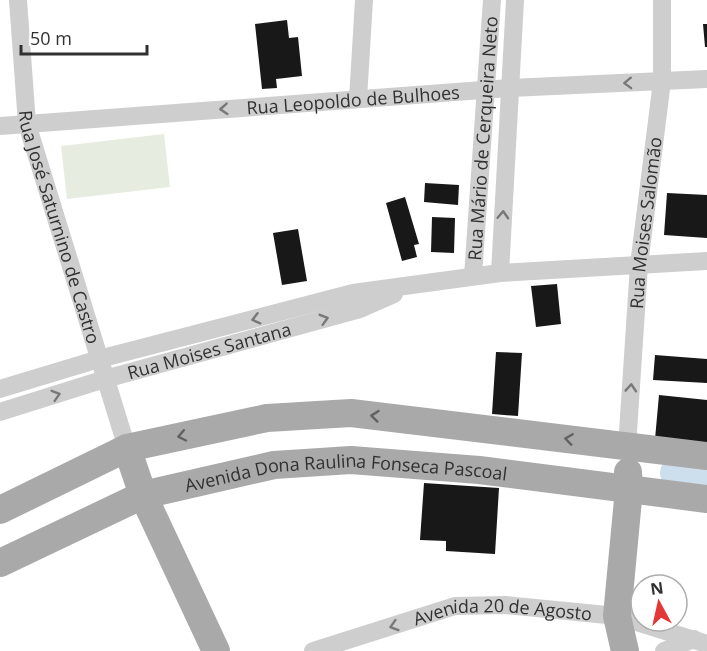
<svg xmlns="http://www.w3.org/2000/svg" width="707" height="651" font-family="'Open Sans',sans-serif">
<rect width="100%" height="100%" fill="#fff"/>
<path fill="#e6ede0" d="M164,134l6,53 -103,12 -6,-53z"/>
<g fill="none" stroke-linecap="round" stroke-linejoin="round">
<path stroke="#cddeed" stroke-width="30" d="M675,473l32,4"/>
</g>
<path fill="#181818" d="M287,20l2,18 9,-1 4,39 -26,3 1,9 -15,1 -7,-65z
M703,24h4v23h-2z
M425,183l34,2 -1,20 -34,-3z
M667,193l40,2v43l-43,-3z
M405,197l14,47 -5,1 3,12 -15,4 -16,-58z
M432,217l23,1 -1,35 -23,-1z
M298,229l9,52 -25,4 -9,-52z
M557,284l4,40 -25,3 -5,-41z
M496,352l26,1 -4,63 -26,-2z
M655,355l52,4v24l-54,-3z
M659,395l48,5v43l-52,-4z
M424,483l75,5 -4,66 -49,-3v-10l-26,-1z"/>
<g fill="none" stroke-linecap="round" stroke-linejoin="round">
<g stroke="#cecece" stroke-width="18">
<path id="s1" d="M18,0l9,124 100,324"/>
<path d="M358,99l6,-99"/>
<path id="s2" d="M0,126l510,-38 197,-9"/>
<path d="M500,273l15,-273"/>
<path id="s3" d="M473,276l19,-276"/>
<path d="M0,389l99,-30 254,-66 147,-20 207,-12"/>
<path id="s4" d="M0,412l105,-33 255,-70 34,-15"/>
<path id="s5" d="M627,447l12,-182 23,-184v-81"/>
<path id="s6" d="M313,651l142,-45 50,-1 112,11 90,28"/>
<path d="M664,651l30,-12"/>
</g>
<g stroke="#a9a9a9" stroke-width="28">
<path d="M127,448l16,47 73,156"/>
<path d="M0,510l127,-62 140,-30 84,-5 356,43"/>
<path id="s7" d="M0,563l143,-68 131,-30 77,-5 128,10 228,29"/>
<path d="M625,651l-8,-35 12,-127 -1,-17"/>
</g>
</g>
<defs><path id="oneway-chevron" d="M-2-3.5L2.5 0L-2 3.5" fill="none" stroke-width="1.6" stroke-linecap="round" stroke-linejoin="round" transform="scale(1.5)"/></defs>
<g stroke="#787878">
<use href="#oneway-chevron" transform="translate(628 83) rotate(178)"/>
<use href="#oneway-chevron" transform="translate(224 109) rotate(176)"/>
<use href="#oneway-chevron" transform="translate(503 215) rotate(-87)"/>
<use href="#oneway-chevron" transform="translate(256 319) rotate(165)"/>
<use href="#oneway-chevron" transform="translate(324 319) rotate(-16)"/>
<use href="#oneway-chevron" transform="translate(631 388) rotate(-86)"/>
<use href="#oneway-chevron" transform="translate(56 395) rotate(-17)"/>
<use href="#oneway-chevron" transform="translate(394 626) rotate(163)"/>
</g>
<g stroke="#616161">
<use href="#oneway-chevron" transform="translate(375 416) rotate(-174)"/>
<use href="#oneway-chevron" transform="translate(182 436) rotate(168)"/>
<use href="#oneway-chevron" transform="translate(569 439) rotate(-172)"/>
</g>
<g text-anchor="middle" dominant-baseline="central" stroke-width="6" stroke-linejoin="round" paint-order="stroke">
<g font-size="18" fill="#313131" stroke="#fff">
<text stroke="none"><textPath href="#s2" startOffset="354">Rua Leopoldo de Bulhoes</textPath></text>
<text stroke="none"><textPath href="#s3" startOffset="138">Rua Mário de Cerqueira Neto</textPath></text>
<text stroke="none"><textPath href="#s5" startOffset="225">Rua Moises Salomão</textPath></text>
<text stroke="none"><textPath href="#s1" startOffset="232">Rua José Saturnino de Castro</textPath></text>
<text stroke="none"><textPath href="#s4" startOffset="218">Rua Moises Santana</textPath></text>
<text stroke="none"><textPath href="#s7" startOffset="364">Avenida Dona Raulina Fonseca Pascoal</textPath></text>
<text stroke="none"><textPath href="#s6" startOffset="196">Avenida 20 de Agosto</textPath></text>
</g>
</g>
<g transform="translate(659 603) rotate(352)"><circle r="28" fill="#ffffff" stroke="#adadad" stroke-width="1.5"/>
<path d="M0-4.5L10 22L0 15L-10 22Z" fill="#e43838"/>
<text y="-9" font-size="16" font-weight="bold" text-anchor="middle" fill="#313131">N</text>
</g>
<path d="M21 45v9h126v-9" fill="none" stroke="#313131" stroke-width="3"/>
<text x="30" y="45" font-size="18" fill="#313131" stroke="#ffffff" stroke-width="4.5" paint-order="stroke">50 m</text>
</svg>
